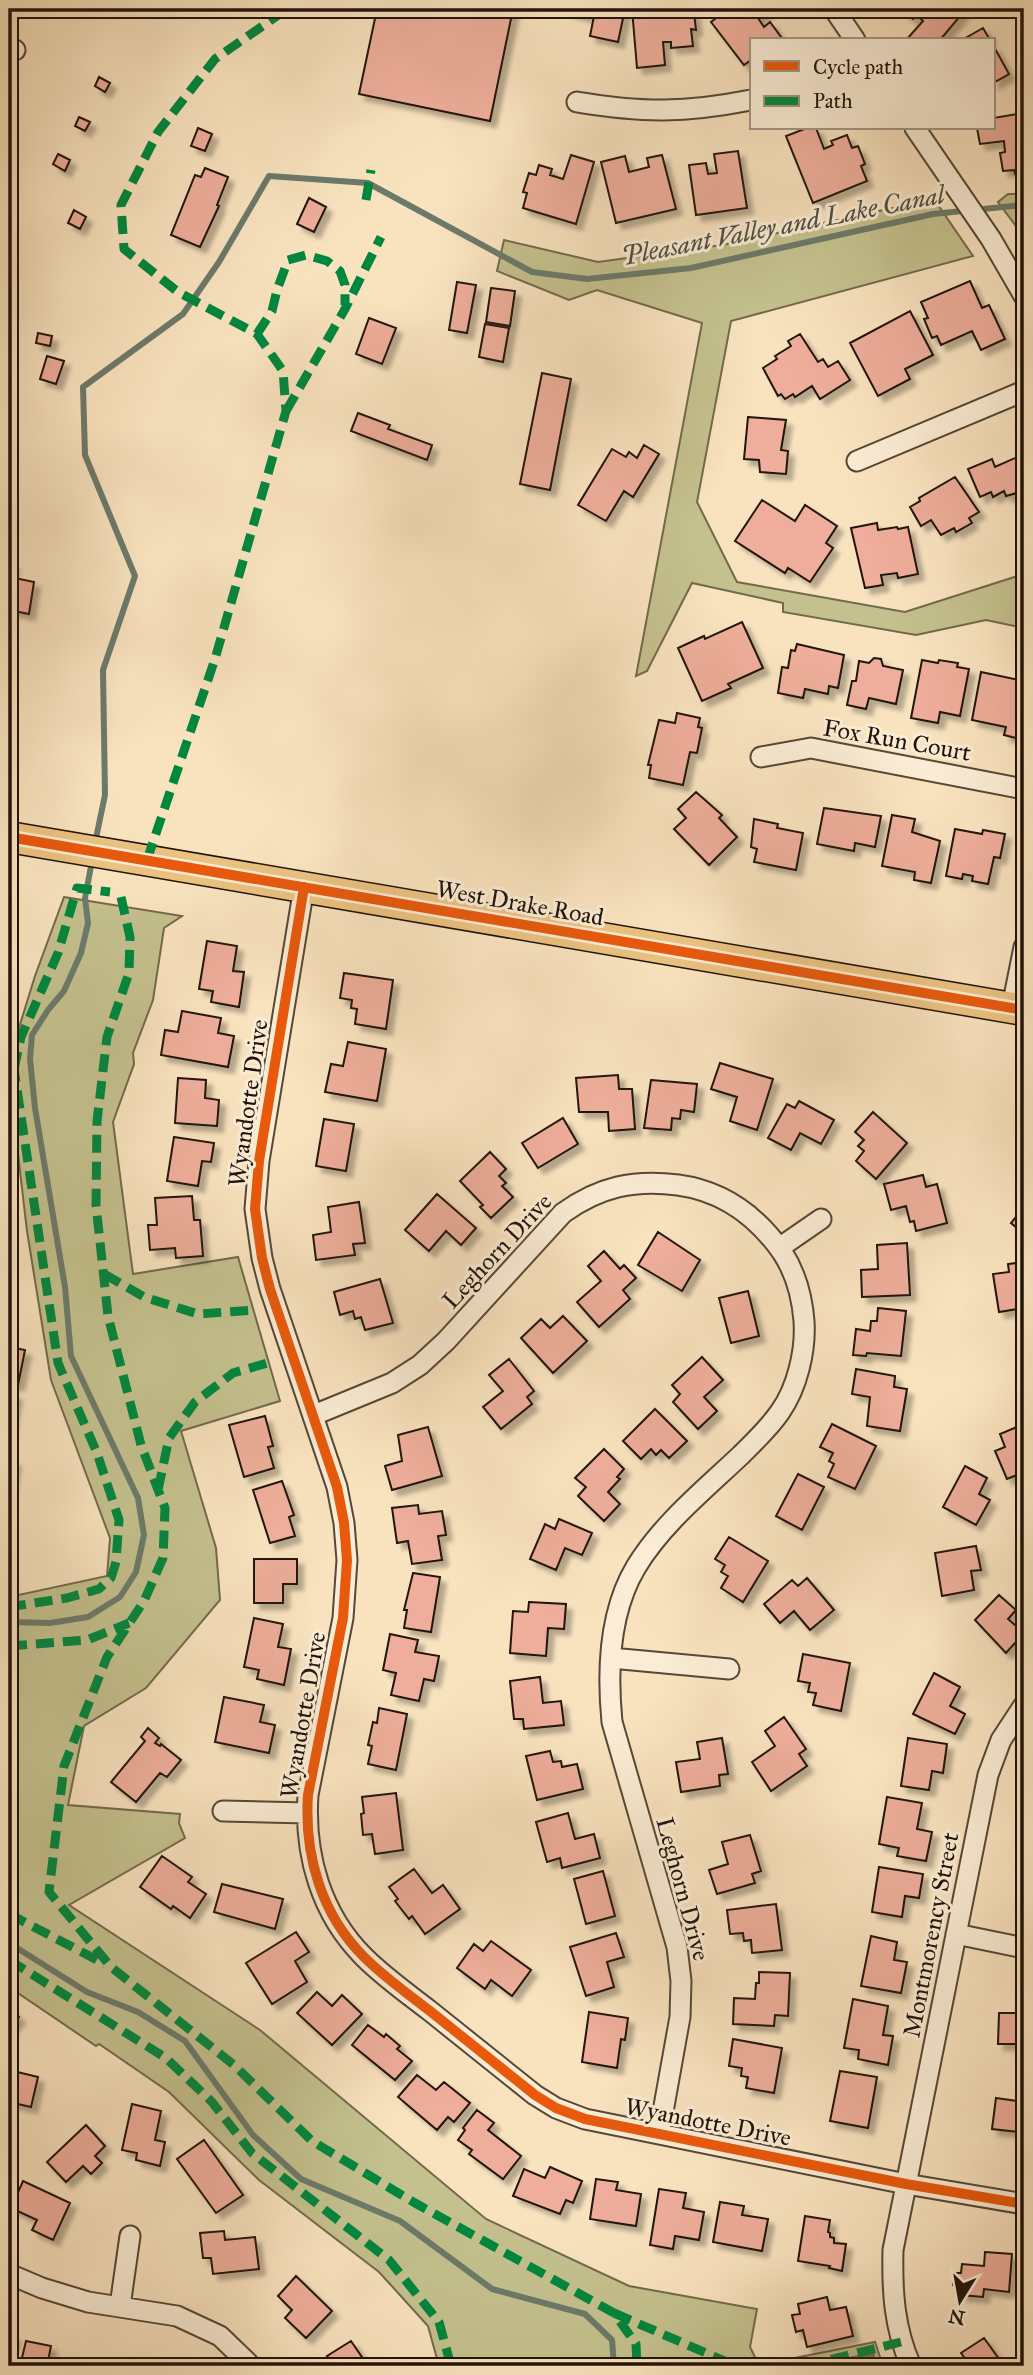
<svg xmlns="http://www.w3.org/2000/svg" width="1033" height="2375" font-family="'IM FELL Great Primer',serif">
<defs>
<filter id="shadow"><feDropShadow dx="6" dy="6" stdDeviation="2" flood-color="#0004"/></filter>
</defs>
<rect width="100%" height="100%" fill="#f9e3bf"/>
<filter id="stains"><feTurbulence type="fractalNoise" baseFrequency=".00286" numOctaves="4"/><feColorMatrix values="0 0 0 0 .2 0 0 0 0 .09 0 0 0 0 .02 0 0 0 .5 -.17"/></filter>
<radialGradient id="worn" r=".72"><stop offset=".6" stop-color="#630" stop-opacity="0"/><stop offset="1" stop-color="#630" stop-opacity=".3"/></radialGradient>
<path fill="#c4c18e" stroke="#726a4c" stroke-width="2" d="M1008,194h16v43l-26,-35z
M934,199l39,57 -242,65 -34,181 40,80 168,30 119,-38v54l-38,-8 -70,15 -133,-23v-9l-91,-20 -45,88 -11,5 66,-353 -105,-33 -28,10 -72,-29 7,-31 94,22 124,-17z
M64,897l118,19 -18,12 -11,72 -20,53 1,11 -21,58 20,152 105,-17 42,144 -99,30 35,117 4,52 -74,88 -62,38 -16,79 112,9 -1,9 6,15 -116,67 191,125 226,189 143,67 128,23 -7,38 9,18 116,-23 8,24h-444l-11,-40 -49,-54 -120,-92 -90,-88 -70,-48 -3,2 -87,-59v-390l98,-21 3,-38 -59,-158 -24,-149 -18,-154v-17l26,-84z"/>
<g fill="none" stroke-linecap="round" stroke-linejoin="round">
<path stroke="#6c7a6b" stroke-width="6" d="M95,843l10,-48 -2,-125 32,-94 -50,-121 -2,-68 100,-73 36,-52 50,-86 99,7 164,89 55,7 104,-11 242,-54 91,-9
M9,1622l41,1 38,-6 32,-20 16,-25 8,-37 -6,-37 -67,-142 -6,-69 -30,-179 -5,-49 2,-24 16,-25 16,-19 17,-38 7,-30 -3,-25 7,-37
M9,1943l78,49 51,20 47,29 68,94 48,44 99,42 92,68 93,25 27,26 2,26
M823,2366l49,-11"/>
</g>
<path fill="#eeae9b" stroke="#20130a" stroke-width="2" filter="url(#shadow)" d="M377,9h136l-23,112 -131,-27z
M568,9h57l-7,33 -28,-6 5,-25 -8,-1 -1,6 -19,-5z
M632,9h58v4h4l2,17 -5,-1 2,17 -22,2v-6h-8l2,23 -28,3z
M728,9h42l-12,9 6,9 6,-5 11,15 -5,3h-25v20l-7,5 -33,-43z
M900,9h66l-26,31h-31l-2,-1 16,-18 -6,-6 -4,4z
M983,28l7,12h-28z
M993,45l16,29 -16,9z
M99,77l11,6 -5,9 -10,-6z
M1024,113v61l-8,2 -2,-6 -11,1 -3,-18 5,-1 -1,-11 -24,3 -3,-16h16v-10z
M79,117l11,5 -5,9 -10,-5z
M198,128l14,6 -7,17 -14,-5z
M807,128h9l8,21 9,-4 -2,-4 16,-6 5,13 6,-2 7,18 -4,2 6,15 -54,22 -27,-67z
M738,151l9,57 -51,7 -7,-50 17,-2 2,11 9,-1 -3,-19z
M58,154l12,6 -5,11 -12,-7z
M571,155l23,7 -18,62 -53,-16 4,-15 -4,-1 6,-19 7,2 3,-10 13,4 -2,6 13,4z
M662,155l14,54 -60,14 -15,-61 24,-6 4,16 20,-5 -2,-9z
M205,168l23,9 -11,28 2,1 -19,41 -29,-12 24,-60 6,2z
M309,198l17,9 -12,25 -17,-8z
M74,210l12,7 -6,12 -12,-6z
M970,281l12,27 7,-3 16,34 -24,11 -9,-19 -31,14 -4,-9 -5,2 -8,-19 4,-1 -7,-16z
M457,282l19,3 -9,48 -18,-3z
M491,288l24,3 -5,35 -24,-4z
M910,311l23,44 -28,14 5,10 -32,17 -28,-53z
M369,318l27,10 -14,36 -26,-10z
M485,324l24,4 -6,34 -24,-5z
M38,333l14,3 -2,10 -14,-3z
M800,334l18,28 5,-3 5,8 10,-6 12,19 -30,19 -8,-13 -17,11 -2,-3 -8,5 -4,-5 -3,2 -15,-28 14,-9 -2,-3 16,-10 -3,-5z
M47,356l17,5 -8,23 -16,-5z
M542,373l29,6 -21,111 -30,-6z
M358,413l32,12 -2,4 44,16 -5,15 -76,-29z
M748,417l38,3 -5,30 7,1 -2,23 -26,-2 -1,-12 -15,-1z
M644,445l15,9 -26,43 -9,-6 -18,30 -28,-16 34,-56 14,8 3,-5 8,6z
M1024,454v37l-18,5 -2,-5 -11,6 -2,-5 -11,5 -12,-28 24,-10 3,8z
M955,477l24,35 -10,6 3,5 -16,9 -2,-4 -13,7 -10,-15 -10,6 -11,-19 10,-6 -1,-3z
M762,500l33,21 10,-16 32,21 -11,17 7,5 -23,34 -22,-14 -3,5 -50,-32z
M877,523l1,7 19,-3 1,2 10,-2 10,47 -20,4 -1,-5 -16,2 2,10 -18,3 -14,-60z
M9,564h4l-3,13 24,5 -5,32 -20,-4z
M742,622l21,46 -35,16 3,4 -29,13 -24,-53 26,-12 1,3z
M797,644l47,11 -6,33 -9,-2 -1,8 -23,-5 -2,9 -25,-5 4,-26 6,1 3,-18 4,1z
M874,658l7,1 2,7 20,4 -7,34 -27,-6 -3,11 -19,-4 5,-24h4l3,-20 10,2z
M922,660l16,3 1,-3 19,3 -1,4 12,2 -9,47 -20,-4 -2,11 -27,-5z
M981,672l43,9v59l-20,-5 2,-8 -34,-7z
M677,713l23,5 -2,9 4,1 -5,25 -7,-1 -7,33 -34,-7 2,-13h-3l11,-45 16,3z
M696,792l26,23 -3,3 18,19 -28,28 -35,-36 12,-11 -8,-9z
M824,808l57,8 -6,31 -20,-4 -1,8 -37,-7z
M892,815l23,4 -3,13 28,9 -9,42 -17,-3 1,-8 -33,-6z
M754,819l24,5 -1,4 26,5 -7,37 -42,-8 3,-13 -6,-2z
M955,829l27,5 1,-4 22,4 -5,24 -6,-1 -6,27 -16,-3 1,-5 -10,-2 -1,5 -16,-3z
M207,941l30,5 -4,25 11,1 -5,35 -28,-5 2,-11 -14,-2z
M344,973l49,7 -7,49 -31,-5 2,-15 -6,-1 1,-8 -12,-2z
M182,1011l39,7 -3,15 16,3 -6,31 -67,-12 4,-25 13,2z
M348,1042l38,7 -9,52 -52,-9 6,-28 12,2z
M720,1063l53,16 -16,51 -27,-9 7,-24 -26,-8z
M618,1075l1,14h13l3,40 -26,2 -1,-19h-29l-3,-34z
M178,1078l28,2 -1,18 14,2 -2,26 -42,-3z
M651,1080l46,4 -3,28 -13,-2 -1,9 -8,-1 -1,12 -27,-2z
M799,1101l35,19 -13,24 -21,-11 -9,17 -23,-12 19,-34 8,4z
M873,1112l34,31 -31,36 -20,-18 8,-10 -6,-5 6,-6 -9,-8z
M563,1118l15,26 -40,24 -16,-25z
M324,1119l30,5 -8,47 -30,-5z
M174,1137l40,6 -3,19 -9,-1 -4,25 -31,-5z
M490,1152l16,17 -7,7 7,7 -4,3 11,11 -22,21 -11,-11 3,-2 -23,-24z
M923,1175l3,12 11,-3 10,39 -31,8 -2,-10 -4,1 -4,-16 -15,4 -7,-26z
M437,1194l39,34 -15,17 -15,-14 -17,20 -24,-21z
M192,1196l2,24h6l3,36 -27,2 -1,-10 -25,2 -2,-25h9l-2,-27z
M359,1202l6,41 -12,1 2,11 -39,5 -3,-25 18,-3 -3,-25z
M1024,1207v27l-13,-11z
M658,1232l42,28 -18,31 -44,-26z
M907,1243l3,52 -48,2 -1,-27 17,-1 -1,-24z
M604,1251l16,18 4,-4 12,13 -13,12 7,9 -31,28 -22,-25 24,-21 -13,-15z
M1024,1262l-2,8 2,38 -25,4 -6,-38 16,-2 -1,-8z
M380,1279l13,44 -28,7 -4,-13 -6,2 -2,-8 -13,4 -6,-23z
M748,1291l11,45 -28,7 -12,-45z
M878,1308l28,3 -5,45 -34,-3 -1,3 -13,-1 3,-26 14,2 1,-10h6z
M563,1316l24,25 -34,32 -32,-35 20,-19 9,9z
M9,1347l16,3 -7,35 -9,-2z
M702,1357l21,23 -19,17 13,14 -19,18 -25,-27 7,-8 -8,-9z
M509,1359l25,32 -7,6 5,7 -31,25 -18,-22 20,-16 -14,-16z
M856,1369l39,7 -1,11 13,2 -7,42 -33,-5 3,-29 -18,-3z
M9,1393l7,1 -7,38z
M655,1409l32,32 -18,17 -8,-8 -5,5 -5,-6 -10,10 -18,-18z
M265,1416l8,30 -5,1 6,21 -30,9 -15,-52z
M832,1424l44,22 -21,43 -27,-12 6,-13 -5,-3 4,-8 -13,-6z
M1024,1424v48l-17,7 -12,-28 10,-4 -5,-13z
M428,1427l14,49 -50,14 -7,-24 17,-5 -4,-26z
M604,1449l20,20 -7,8 3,2 -12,13 12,12 -16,17 -26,-25 8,-9 -11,-9z
M9,1460l6,1 -5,25 -1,-1z
M965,1466l22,12 -8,16 11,6 -14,25 -33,-18z
M798,1474l26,13 -22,43 -26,-14z
M282,1481l12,34 -5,2 6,19 -25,7 -17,-53z
M418,1505l1,9 23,-3 4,24 -8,1 4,24 -30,4 -4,-23 -11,2 -5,-35z
M559,1519l33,14 -10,22 -17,-7 -9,22 -26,-11 15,-35 10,5z
M729,1537l39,24 -25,41 -22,-14 7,-12 -7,-4 4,-7 -10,-6z
M976,1546l5,24 -10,1 3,19 -32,6 -7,-43z
M254,1559h43v25h-14v19h-29z
M413,1573l27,4 -9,55 -27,-4 3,-18h-3z
M807,1578l27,32 -24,20 -16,-19 -14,12 -16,-19 28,-24 6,6z
M999,1595l17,15 -8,9 16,14 -18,20 -31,-33z
M529,1602l37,2 -2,25 -16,-1 -2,28 -36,-3 3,-42 15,1z
M254,1618l29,6 -5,23 13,2 -7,36 -27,-6 2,-9 -15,-3z
M390,1634l28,6 -3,12 24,4 -5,25 -10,-2 -5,22 -28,-6 5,-22 -13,-3z
M803,1654l47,9 -9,48 -28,-6 3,-12 -8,-1 2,-9 -12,-2z
M934,1673l26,14 -10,19 15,8 -10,20 -42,-20z
M540,1677l3,26 18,-2 3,24 -40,4 -1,-10h-9l-4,-38z
M224,1697l40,8 -4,17 15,3 -6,28 -54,-11z
M379,1708l28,6 -11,56 -28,-6 4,-18 -4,-1 5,-23 4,1z
M784,1717l22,32 -7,5 8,12 -36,25 -19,-29 23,-16 -10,-15z
M148,1728l11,10 -4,5 5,3 1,-2 20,16 -14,17 -7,-4 -24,29 -25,-20 34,-41 -4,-4z
M722,1738l6,36 -9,1 1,11 -39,6 -5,-30 24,-3 -3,-17z
M908,1738l39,6 -4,29 -11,-2 -3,19 -28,-4z
M550,1751l3,11 8,-1 1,6 15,-3 6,25 -46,11 -11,-44z
M396,1793l7,57 -28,4 -3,-20 -9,1 -2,-21 3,-1 -2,-16z
M887,1797l35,6 -5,26 15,3 -6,29 -29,-5 2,-8 -20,-4z
M568,1813l7,26 19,-5 6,24 -38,10 -2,-10 -13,4 -11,-40z
M750,1835l11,36 -9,3 3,9 -38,11 -8,-24 19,-6 -6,-22z
M162,1856l30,21 -4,5 18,12 -16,24 -17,-12 -2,3 -31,-22z
M879,1867l44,7 -4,24 -14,-2 -3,21 -30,-5z
M414,1869l18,24 11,-8 17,24 -35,25 -13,-18 -3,3 -14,-18 3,-2 -9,-12z
M603,1871l12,45 -29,8 -12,-45z
M222,1884l61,15 -8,30 -61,-17z
M776,1904l6,46 -30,3 -1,-13 -7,1 -1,-8 -13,1 -3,-24z
M296,1932l13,20 -14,9 12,21 -35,22 -26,-41z
M616,1933l8,24 -17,5 7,25 -28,9 -16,-49z
M871,1936l26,6 -3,18 13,2 -6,31 -40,-7z
M491,1941l40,29 -19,26 -21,-16 -6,9 -28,-21 17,-24 9,7z
M759,1972l31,1 -2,43 -13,-1 -1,11 -41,-2 1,-26 21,1 1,-16h3z
M317,1992l15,14 10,-11 20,19 -30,31 -35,-32z
M1020,1998h4v46h-26l1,-31h20z
M853,1999l35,7 -5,29 10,1 -5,29 -30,-6 1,-9 -15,-2z
M9,2009l10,8 -10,13z
M589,2012l39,6 -3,22 -4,-1 -4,29 -35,-6z
M368,2025l16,12 2,-3 14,12 -3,3 15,12 -17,19 -43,-35z
M733,2039l49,9 -8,45 -28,-5 2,-11 -7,-1 1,-8 -13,-2z
M9,2070l29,7 -7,30 -22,-5z
M840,2071l37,6 -9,51 -38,-7z
M417,2075l19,15 8,-8 26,21 -16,19 -6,-5 -11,13 -39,-33z
M996,2098l28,4v52l-6,-1 2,-21 -28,-3z
M132,2104l29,7 -6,29 10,2 -5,24 -24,-6 1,-7 -15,-3z
M477,2110l17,13 -6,7 33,26 -18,23 -34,-25 3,-4 -14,-10 7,-10 -2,-2z
M86,2125l19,21 -10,10 7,7 -11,11 -8,-8 -17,16 -19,-20z
M204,2140l39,55 -27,18 -39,-54z
M550,2167l32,14 -9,22 -7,-3 -6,14 -47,-18 11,-27 21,9z
M596,2179l22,3 -2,8 25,4 -5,32 -46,-7z
M23,2181l47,22 -17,37 -21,-10 5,-10 -26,-12z
M659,2189l27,4 -3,15 21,4 -5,28 -24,-4 -2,13 -23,-4z
M720,2202l24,4 -2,9 26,4 -6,32 -49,-9z
M805,2216l25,4 -2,12 2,1v4l4,1v5l12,1 -4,27 -13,-3 1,-2 -32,-5z
M224,2231l1,9 30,-3 4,32 -46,5 -2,-16h-8l-3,-25z
M985,2252l27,2 -3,38 -25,-3 -1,8 -22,-2v-10h-8l2,-12h6l1,-9 22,2z
M296,2276l36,35 -26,27 -21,-20 7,-8 -14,-14z
M827,2297l3,13 16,-3 7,29 -46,11 -4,-17 -7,2 -4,-17 8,-1 -2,-10z
M9,2334l6,3 -6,15z
M984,2338l20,28h-37l2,-2 -8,-11z
M26,2341l25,5 -3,15 5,1 -1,4h-32z
M351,2341l17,25h-34l-7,-10z
M87,2359l24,4 -1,3h-24z"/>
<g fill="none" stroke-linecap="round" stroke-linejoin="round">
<defs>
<path id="minor" d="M834,9l21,31
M9,49l6,1
M577,102c66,11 108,11 174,-2
M915,128l76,111 33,57
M857,461l167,-70
M761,757l50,-9 213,41
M304,887l-45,274 -4,48 7,49 8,31 67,198 7,36 3,37 -4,58 -35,177c-4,60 13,119 56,162 20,20 44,37 66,54 35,28 70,56 105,84l21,13 29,11 321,65 118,20
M1012,1007l12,-60
M779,1248l42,-29
M314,1415l78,-32 28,-18 26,-24 117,-128c36,-26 71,-34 115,-28 45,6 78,30 104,67 14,21 20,44 22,69 2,30 -7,67 -24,91 -11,16 -26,30 -39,43 -37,35 -79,69 -105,112 -27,45 -29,104 -24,155l65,225 4,34 -1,36 -21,117
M611,1658l118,11
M223,1811l84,2
M956,1934l68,14
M9,2274l33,14 46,14 89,14 43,20 31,30
M120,2306l10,-70
M911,2366c-17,-38 -19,-75 -18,-116l95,-475 13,-35 23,-35"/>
<path id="primary" d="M9,837l1015,173"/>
</defs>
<use href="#minor" stroke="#564737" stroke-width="23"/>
<use href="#primary" stroke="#20130a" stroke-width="33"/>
<use href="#minor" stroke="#fbedd5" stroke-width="19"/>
<use href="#primary" stroke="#ecc280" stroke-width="30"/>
<path stroke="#00873e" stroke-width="9" stroke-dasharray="18 9" stroke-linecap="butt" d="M366,200l5,-30
M257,334l15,-23 5,-21 11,-30 18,-5 21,6 13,10 5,14v20
M286,411l59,-102 36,-72
M147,860l68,-201 71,-248 -3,-40 -26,-37 -79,-42 -54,-43 -3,-44 37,-73 57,-73 72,-50
M121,897l9,40 -1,36 -22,64 -10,84 -1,84 12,111 33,129 24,63 -2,50 -19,43 -37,56 -43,109 -15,126 62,75 123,98 78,76 103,62 199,110 22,31 1,22
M9,1069h5l44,294 39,90 22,67 -3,42 -5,16 -12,11 -32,9 -58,9
M14,1069l7,-32 37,-84 19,-65 33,4
M104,1274l40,23 54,17 57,-4
M158,1490l11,-52 26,-36 38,-29 38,-11
M9,1646l78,-6 42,-17
M9,1914l96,50
M9,1960l157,98 46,44 40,51 137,107 50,62 12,44
M614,2313l122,53
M805,2366l96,-24"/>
<defs>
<path id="cycleway" d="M9,837l1015,173
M304,887l-45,274 -4,48 7,49 8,31 67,198 7,36 3,37 -4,58 -35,177c-4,60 13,119 56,162 20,20 44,37 66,54 35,28 70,56 105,84l21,13 29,11 321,65 118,20"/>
</defs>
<use href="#cycleway" stroke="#fbedd5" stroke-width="15"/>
<use href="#cycleway" stroke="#e8590c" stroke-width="10"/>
</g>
<g text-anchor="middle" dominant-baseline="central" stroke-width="6" stroke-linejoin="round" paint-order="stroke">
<g font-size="24" fill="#20130a" stroke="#fbedd5">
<text transform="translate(897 740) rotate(10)">Fox Run Court</text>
<text transform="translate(520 903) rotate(10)">West Drake Road</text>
<text transform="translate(248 1103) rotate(-82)">Wyandotte Drive</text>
<text transform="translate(497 1251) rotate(-47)">Leghorn Drive</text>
<text transform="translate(303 1715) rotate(-80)">Wyandotte Drive</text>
<text transform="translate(683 1889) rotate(75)">Leghorn Drive</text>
<text transform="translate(931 1935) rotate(-79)">Montmorency Street</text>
<text transform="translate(708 2122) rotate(11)">Wyandotte Drive</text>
</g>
<g font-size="26" font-style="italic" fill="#4c4f43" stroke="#fbedd5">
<text transform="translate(783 225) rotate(-11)">Pleasant Valley and Lake Canal</text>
</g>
</g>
<rect width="1033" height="2375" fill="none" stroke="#f9e3bf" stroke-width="35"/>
<rect x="10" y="10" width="1012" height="2354" fill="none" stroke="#20130a" stroke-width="3.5"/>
<rect x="18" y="18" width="998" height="2340" fill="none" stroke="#20130a" stroke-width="2"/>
<rect x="750" y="38" width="245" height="91" fill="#fbedd5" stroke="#a39684" stroke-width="2"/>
<rect x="764" y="61" width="35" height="10" fill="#e8590c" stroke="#a39684" stroke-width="2"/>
<text x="813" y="74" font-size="21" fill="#20130a">Cycle path</text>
<rect x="764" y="96" width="35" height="10" fill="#00873e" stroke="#a39684" stroke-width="2"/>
<text x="813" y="108" font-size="21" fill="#20130a">Path</text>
<g transform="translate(960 2301) rotate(191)" stroke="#fbedd5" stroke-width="5" paint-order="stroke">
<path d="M0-5L12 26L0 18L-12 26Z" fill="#20130a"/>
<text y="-10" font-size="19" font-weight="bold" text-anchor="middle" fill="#20130a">N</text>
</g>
<rect width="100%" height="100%" filter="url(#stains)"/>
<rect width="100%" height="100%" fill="url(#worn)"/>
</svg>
